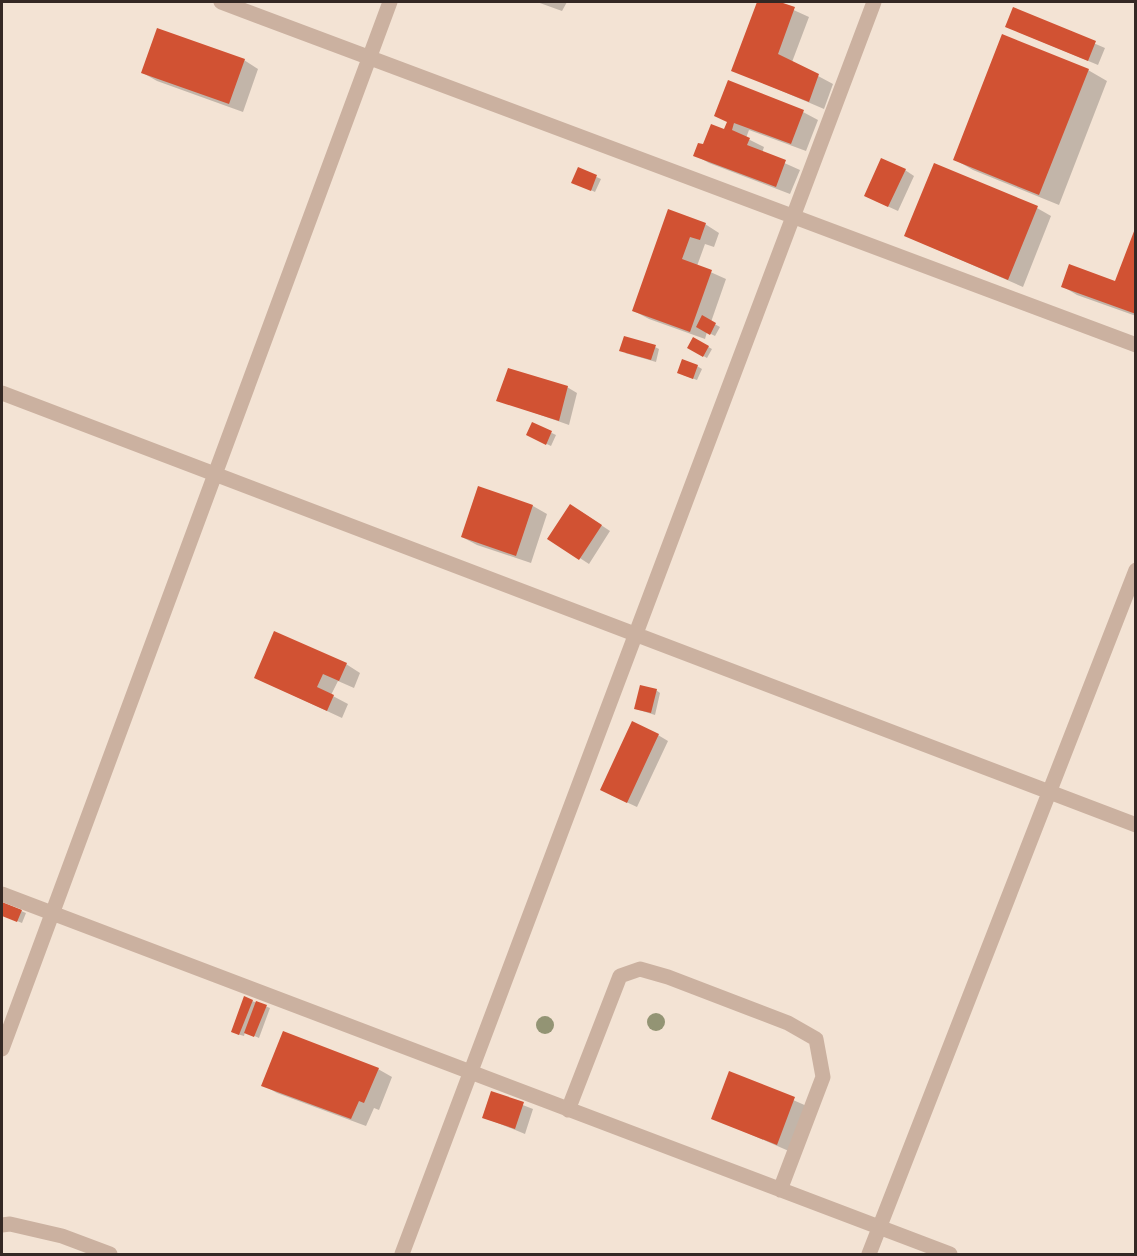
<svg xmlns="http://www.w3.org/2000/svg" width="1137" height="1256" font-family="'Fira Sans Condensed',sans-serif">
<rect width="100%" height="100%" fill="#f3e3d4"/>
<path fill="#0003" d="M537,2h30l-5,9z
M758,2h18l33,15 -17,45 41,22 -9,25 -91,-39z
M1014,9l91,39 -7,17 -82,-34z
M244,60l14,9 -15,43 -86,-31 -14,-8z
M1088,70l19,11 -48,124 -86,-35 -19,-11z
M803,112l15,8 -12,31 -57,-21 -3,8 18,9 -2,6 38,17 -10,24 -81,-31 -14,-8 30,-24 4,-9z
M579,169l22,10 -6,13 -17,-8z
M905,170l9,6 -16,35 -22,-10z
M1037,208l14,8 -28,71 -117,-51z
M669,211l36,13 14,9 -5,14 -9,-3 -8,22 29,13 -15,43 9,5 -5,9 -8,-4 -2,7 -56,-20 -15,-8z
M1136,229v87l-59,-21 -15,-9 54,-3z
M694,339l18,10 -5,9 -18,-10z
M655,347l4,2 -3,13 -31,-9z
M697,366l5,3 -5,11 -14,-5z
M567,387l10,6 -8,32 -71,-25z
M533,424l23,11 -5,11 -19,-9z
M479,488l54,18 14,8 -16,49 -54,-18 -15,-8z
M580,511l30,20 -21,33 -40,-26z
M346,664l14,9 -6,15 -16,-7 -7,14 17,9 -6,14 -86,-40z
M656,690l4,3 -5,22 -19,-6z
M658,735l10,6 -31,66 -26,-12z
M2,903l24,10 -4,10 -20,-8z
M252,1001l18,7 -11,30 -14,-6 -1,4 -7,-2z
M378,1069l14,8 -13,33 -5,-2 -8,18 -89,-33 -14,-8z
M730,1072l79,35 -18,45 -78,-34z
M492,1093l41,16 -8,25 -42,-17z"/>
<path fill="#d15233" d="M757,2h23l15,5 -17,47 41,20 -10,28 -78,-31z
M1013,7l83,34 -8,20 -83,-34z
M157,28l88,31 -16,45 -88,-31z
M1002,34l87,35 -50,126 -86,-35z
M728,80l76,30 -13,34 -57,-21 -2,7 18,8 -3,7 39,15 -10,27 -83,-31 5,-13 5,1 8,-20 13,5 3,-7 -13,-6z
M881,158l25,11 -18,38 -24,-11z
M934,163l104,43 -30,74 -104,-44z
M578,167l19,8 -6,16 -20,-8z
M668,209l38,14 -6,17 -10,-3 -8,22 30,11 -22,62 -58,-21z
M1136,226v88l-75,-27 8,-23 46,17z
M702,315l14,8 -6,12 -14,-8z
M624,336l32,9 -5,15 -32,-9z
M693,337l16,9 -6,11 -16,-9z
M682,359l16,6 -5,14 -16,-6z
M508,368l60,18 -9,35 -63,-20z
M532,422l20,9 -6,14 -20,-10z
M478,486l55,19 -17,51 -55,-19z
M570,504l32,21 -23,35 -32,-21z
M274,631l73,32 -8,18 -16,-7 -6,13 17,8 -7,16 -73,-33z
M640,685l17,4 -6,24 -17,-4z
M632,721l27,13 -32,69 -27,-13z
M2,902l20,8 -5,12 -15,-6z
M244,996l9,4 -14,35 -8,-3z
M256,1001l11,4 -13,32 -10,-4z
M283,1031l96,37 -15,35 -5,-2 -8,18 -90,-33z
M729,1071l66,26 -18,48 -66,-26z
M491,1091l33,11 -9,27 -33,-11z"/>
<g fill="none" stroke-linecap="round" stroke-linejoin="round">
<path stroke="#cbb1a0" stroke-width="15" d="M221,2l915,343
M2,393l1134,432
M2,894l948,360
M2,1049l388,-1047
M568,1110l52,-134 20,-7 28,8 120,46 28,16 7,38 -43,113
M2,1225l8,-1 52,12 48,18
M402,1254l472,-1252
M869,1254l267,-684"/>
</g>
<g fill="#939474">
<circle cx="656" cy="1022" r="9"/>
<circle cx="545" cy="1025" r="9"/>
</g>
<rect width="1137" height="1256" fill="none" stroke="#342824" stroke-width="6"/>
</svg>
